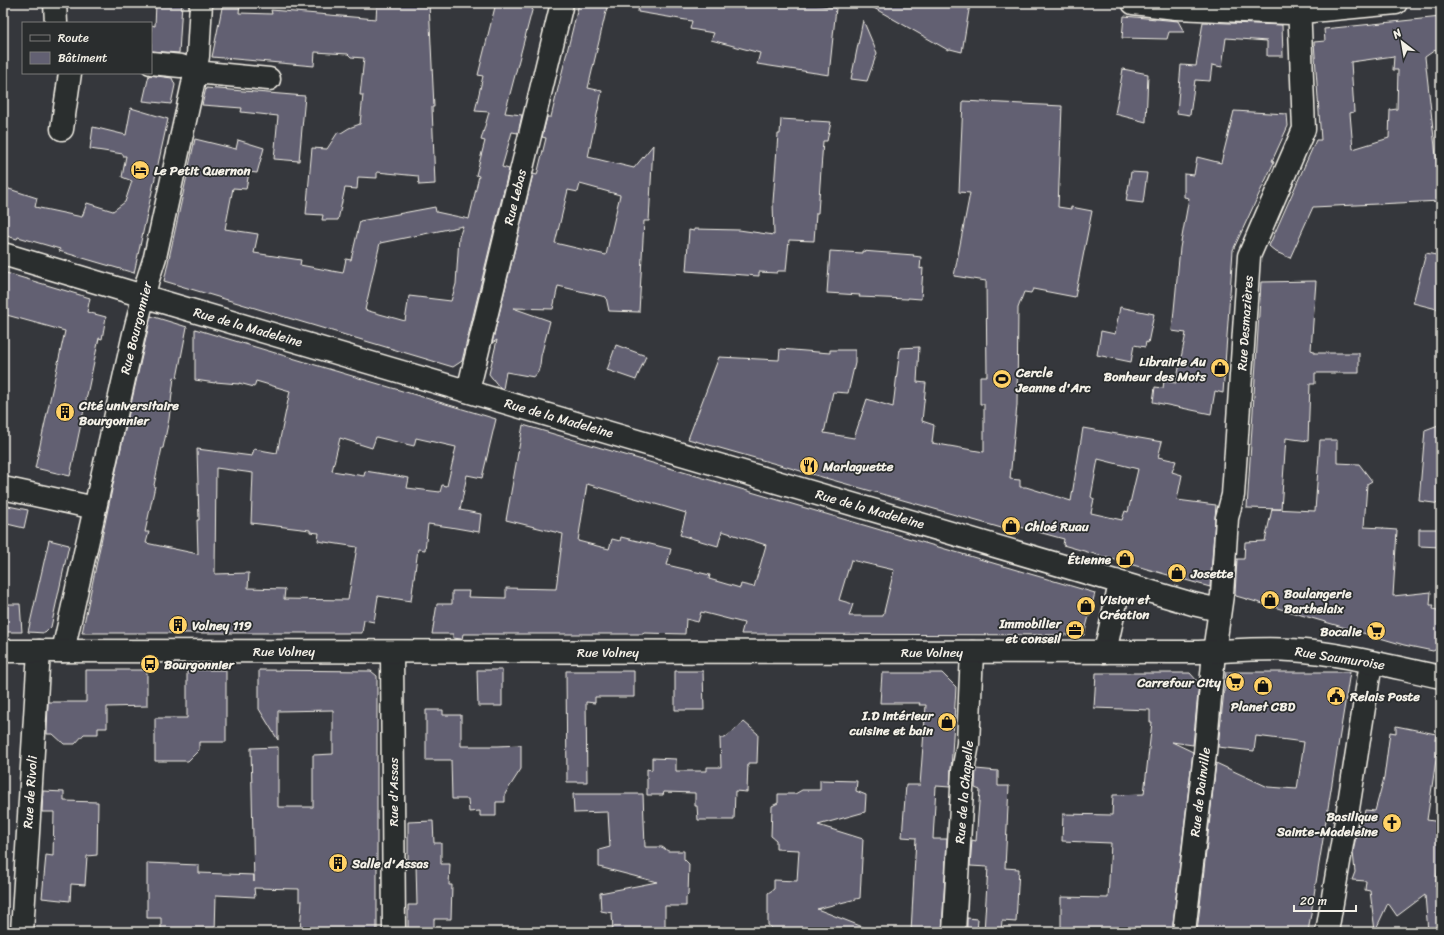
<svg xmlns="http://www.w3.org/2000/svg" width="1444" height="935" font-family="Sriracha,sans-serif">
<rect width="100%" height="100%" fill="#35373c"/>
<filter id="ink" filterUnits="userSpaceOnUse"><feTurbulence type="fractalNoise" baseFrequency=".025" numOctaves="2"/><feDisplacementMap in="SourceGraphic" scale="8" xChannelSelector="R" yChannelSelector="G"/><feConvolveMatrix kernelMatrix="1 2 1 2 8 2 1 2 1" color-interpolation-filters="sRGB"/></filter>
<g filter="url(#ink)">
<path fill="#626072" stroke="#f4f1e8" fill-rule="evenodd" d="M156,3h26l-3,50 -28,-2v-26l4,1z
M223,3h17l-1,10 33,1 -1,-4 105,9 1,-16h52l5,104h-2l3,77 -16,1 -1,-9 -41,-4v6l-19,-1 -1,12 -12,-1 -7,32h-16l1,-5 -17,-1 6,-66 15,1 11,-17 3,1 8,-5 11,-4 3,-29h-3l4,-37 -13,-1 -3,-3 -33,-2 -1,14 -102,-9z
M496,3h38l-29,110 17,2 -4,18 -6,-1 -10,35 7,2 -47,192 -9,6 -289,-86 31,-142 41,10 2,-9 26,8 -7,25 -8,-1 -3,17 -13,-1 -8,41 33,5 -4,19 47,7 -1,5 43,8 3,-14 5,1 9,-39 75,-14 1,5 33,7 10,-43 -3,-1 9,-34 -4,-1 8,-28 -14,-1 8,-35 -5,-1zM463,226l-4,11 -3,47 -5,17 -42,-5 -4,25 -40,-11 15,-67z
M579,3h29l-20,85 14,3 -14,66 46,11 19,-23 -4,76h-5l-5,91 -30,-1 -3,-14 -48,-11 -5,23 -40,-1 37,13 -9,35 -1,9 -2,7 -4,5 -28,-5 -3,17 -4,-2 -10,-13 8,-34 -5,3 41,-169 4,1 9,-37 -4,-1 5,-20h4zM580,184l40,11 -14,60 -51,-12 13,-53 10,2z
M639,3h169l28,5 -7,67 -72,-11 3,-11 -49,-13 3,-7 -24,-4 2,-8 -54,-9z
M865,3h96l9,1 -8,48 -12,-3 -2,1z
M1124,16l54,5 6,11h-15l-2,7 -45,-1z
M1441,17v29l-16,11 16,144 -128,6 -23,51 -14,-6 -7,-6 47,-106h5l-7,-98 11,-1 -1,-12zM1394,56l-1,14h5l-1,39 -7,1 -1,28 -36,11 -3,-36 4,-1 -3,-50z
M863,20l14,33 -10,28 -16,-2z
M1203,22l79,3 1,31h-16v-15l-41,-3 -4,29 -10,-2 -2,16 -15,-1 -5,35 -13,-2 4,-48 15,1z
M1123,69l25,5 -2,48 -31,-8z
M149,75l23,3 3,7 -4,19 -28,-3z
M206,88l99,8 -6,65 -25,-2 4,-43 -37,-4 1,-4 -40,-3z
M963,101l99,5 -4,101 13,2v-2l21,4 -17,86 -42,-8 -2,4 -7,-1 -6,16 -1,97 -7,74 10,1v7h6l45,14 12,-73 79,14 -4,15 18,4 -4,11 10,3 -5,25 39,5 -6,82 -147,-42 1,-6 -44,-12 -1,6 -331,-94 31,-82 60,3 1,-11 50,4v-3h25v13l-7,30 -15,-1 -9,41 30,5 13,-39 26,8 7,-59 19,-1 -2,35 9,1 -4,38 12,4 -2,18 52,9v-48h-4v-28h7l-1,-95 -32,-5 16,-83 -11,-1zM1098,459l40,10 -10,43 -3,-1 -3,9 -31,-7 3,-14 -3,-2z
M131,108l37,11 -34,154 -75,-22 1,-2 -42,-12 -1,2 -14,-4v-37l3,-10 31,10 -2,9 47,10 5,-14 26,8 12,-9 7,-21 -10,-4 4,-21h-3v-2l-33,-5 3,-22 33,8z
M1234,111l53,3 1,12 -16,35 2,1 -41,88 -10,143 -8,-2 -4,23 -58,-12 2,-15 8,1 1,-7 12,2 10,-50 -14,-2 8,-83 9,-50 -5,-1v-23l10,1 3,-18 24,6z
M781,119l50,3 -4,19h-4l-5,72h-2l-2,28 -25,-1 -3,31h-8l-1,2 -18,-1v4l-73,-5 3,-41 5,1v-2l45,1 35,5 -1,-33 5,-68h2z
M1131,172l16,1 -4,30 -17,-2z
M830,251l32,2v-2l52,4 -1,1 8,1 -1,12 3,-1 -2,31 -13,-1v1l-49,-2 1,-2 -33,-2z
M1426,253l15,3v54l-28,-7z
M3,272l87,26 -3,14 19,5 -4,22 -3,-1 -29,138 -35,-8 30,-137 -62,-17z
M1316,281l-5,69 3,1v2h45v20h-44v11h-5l-2,57 -22,-3 -5,71 -34,-1 14,-226z
M1120,307l34,7 -6,29 -2,-1 -1,5 -11,-2 -3,17 -34,-7 4,-24 14,3z
M151,316l36,11 -10,51 -3,-1 -5,42 -6,29h-1l-8,37 1,1 -10,46h4l-3,11 52,11 -1,-34h2l-2,-71 55,7 2,-7 23,4 13,-62 -34,-10 -2,6 -15,-4v1l-24,-2v1l-20,-3v-51l301,90 -14,59 -15,-3 -7,35 21,4 -2,18 -29,-5 -22,-3 -3,26 -7,-1 -7,52 -33,-5 -4,26 -10,-2 -2,13h-280l36,-172zM376,437l38,9 2,-8 40,9 -9,39 -5,-1 -2,7 -33,-4 2,-10 -44,-7 -1,5 -32,-5 8,-33 32,10zM216,468l37,5 -2,50 59,7v2l9,1 -1,8 39,6 -9,53 -64,-1 1,-10 -37,-1 1,-15 -34,1z
M616,345l30,11 -10,24 -29,-10z
M1441,424v80l-22,-3 6,-71z
M523,425l572,168 -11,42 -343,-1 3,-11 -43,-11 -3,10 -12,-3 -1,15 -41,-1 -1,1h-180l-1,5h-1l-8,-1v-4h-21l5,-30h15v-13h17l-1,6 38,1v-10l50,1 7,-55 -57,-14zM587,484l99,29 -6,22 38,11 4,-15 44,14 -12,42 -13,-3 -1,4 -31,-9 1,-4 -43,-10 4,-16 -50,-12 -1,4 -8,-2 -3,10 -31,-8zM851,560l43,10 -11,46h-34l4,-12 -14,-4z
M1320,440h17v23l22,1 13,17 -5,3 -3,43 19,1v1l14,1 -4,66 38,-4 -1,13h4l-1,4 8,2v36l-8,4 -29,-6 -168,-49 -1,-2 2,-35h7l1,-17 20,-1 7,-32 43,2z
M3,505l25,5 -4,18 -21,-5z
M1419,529h22v18l-22,-1z
M49,540l20,5 -18,82 -6,6 -17,-1z
M3,604h17l2,28h-19z
M86,670h61v36l-40,1v21h-9v6h-14l-9,10h-11l-11,-10h-6l1,-32h38z
M187,670h39v72h-27v8l-11,11h-33v-43h32z
M259,670l112,1 6,5v256h-77l2,-31h-3v-12l-45,-1 1,9 -39,-2 -1,37h-54v-14h-14v-55l52,2v8l55,2v7l-3,-134 27,-1v60h35v-52l20,-1v-44l-55,1v29l-19,-31z
M477,670h25v36h-24z
M566,671h68v26h-39v6l-9,-1 1,80h-20z
M675,671h28l1,39h-29z
M1226,672h124l-42,260h-111l19,-169 52,24 29,2 7,-47 -48,-6 -2,15 -36,-4z
M882,673h60l14,14 -6,100 -14,-1 -3,53h14l-5,93h-31l5,-94 -14,-1 4,-52h14l6,-80h-7l1,-2h-40z
M1096,673h94l9,10 -6,62 -21,-3 21,10 -21,180h-111v-35l47,1 3,-55 -49,-2 1,-27 49,1 1,-20 31,-1 8,-72h-2v-12l-56,-2z
M426,710h17v5h18v31h37l23,-1v24l-16,25v8h-9v14h-16v-5l-11,1 -1,-13h-16l-1,-39h-25z
M744,722l14,12 -1,29h-9l-1,29 -12,-1 -1,29h-36l-1,-14h-2v-13l-31,-1 -1,3h-16v-26l5,1v-12l24,1v12h31v-4h14l-1,-29h5z
M1396,726l40,8 -1,6h4l-12,80 14,2v31l-6,33 6,-1v47h-13l-3,-37 -28,21 -9,-13 -13,28 -5,-40 -5,-1 1,-9 -14,-1 3,-8 -2,-20 7,-38 4,1 1,-5 10,1 9,-33 6,-46 6,1z
M976,769l22,2v15h11l-4,82 14,1 -3,53 -14,-1 -1,11h-17l4,-65 -18,-1 2,-26 4,1 4,-51 -5,-2z
M820,780l37,1 -1,10 10,4 -1,17 -47,13 45,14 -3,59 -43,11 56,22v1h-102l1,-4 -4,-3v-32l6,-4v-9l23,1 2,-31 -23,-1v-9l-5,-4 1,-30 6,-3v-9h17l7,-4h18z
M43,791l21,1v9l34,1 -1,53 -10,1 -2,29 -14,-1 -1,17 -28,-3 4,-43 7,1 1,-44h-12z
M573,794h70l2,53h17l6,4h16v8l5,5 -1,31 -2,2v9h-21v26h-52l-1,-19 -11,-2 -1,-18 57,-11 -58,-15v-17l11,-3 -2,-35 -34,1z
M433,821l1,22h7v21h9l-1,21h3l-1,34h-17v13h-26v-27h9l-1,-41 -8,1v-43z
M967,918l11,1 -1,13h-10z"/>
<g fill="none" stroke-linecap="round" stroke-linejoin="round">
<defs>
<path id="minor" d="M55,3l1,20
M1133,3l43,5 115,5 105,-10
M151,63l30,3
M195,72l74,7
M62,129l8,-56
M3,254l160,48 1030,302 26,6
M468,391l94,-388
M3,488l92,20
M63,651l71,-317 14,-55 7,-22 38,-173 5,-28 3,-53
M392,652l2,280
M1105,652l14,-64 -3,-7
M22,932l17,-281
M954,932l9,-161 5,-27 4,-92
M1184,932l21,-179 9,-101 8,-57 5,-77 6,-23 16,-239 55,-127 -5,-126
M1327,932l21,-123 23,-146"/>
<path id="secondary" d="M3,651l1188,1c34,0 67,-5 100,-2 51,3 101,17 150,27"/>
</defs>
<use href="#minor" stroke="#f4f1e8" stroke-width="25"/>
<use href="#secondary" stroke="#f4f1e8" stroke-width="25"/>
<use href="#minor" stroke="#2a2d2e" stroke-width="22"/>
<use href="#secondary" stroke="#2a2d2e" stroke-width="22"/>
</g>
</g>
<defs>
<symbol id="hotel-disc" viewBox="-11 -11 22 22"><circle r="9.5" fill="#ffd166" stroke="#2a2d2e"/><path d="M-6-4.5h1.5V1H6V5H4.5V3h-9V5H-6ZM-4 0a1.8 1.8 0 1 1 3.6 0ZM.5 0V-2.5h3Q6-2.5 6 0Z" fill="#111"/></symbol>
<symbol id="shop-disc" viewBox="-11 -11 22 22"><circle r="9.5" fill="#ffd166" stroke="#2a2d2e"/><path d="M-5-2.5h2.3a2.7 3.5 0 0 1 5.4 0H5L5.5 6h-11ZM-1.5-2.5h3a1.5 2.3 0 0 0-3 0Z" fill="#111"/></symbol>
<symbol id="stadium-disc" viewBox="-11 -11 22 22"><circle r="9.5" fill="#ffd166" stroke="#2a2d2e"/><path d="M0-5a6.5 5 0 1 0 0 10a6.5 5 0 1 0 0-10ZM-3.5-1.8h7v3.6h-7Z" fill="#111"/></symbol>
<symbol id="building-disc" viewBox="-11 -11 22 22"><circle r="9.5" fill="#ffd166" stroke="#2a2d2e"/><path d="M-4-6H4V6H1V3H-1V6H-4ZM-2.5-4.3h1.7v1.8h-1.7ZM.8-4.3h1.7v1.8H.8ZM-2.5-1h1.7V.8h-1.7ZM.8-1h1.7V.8H.8Z" fill="#111"/></symbol>
<symbol id="restaurant-disc" viewBox="-11 -11 22 22"><circle r="9.5" fill="#ffd166" stroke="#2a2d2e"/><path d="M-5-6h1v4h1v-4h1v4h1v-4h1v5L-1.5 .5V6h-2V.5L-5-1ZM5-6V6H3V1.5H1.5Q1.5-4 5-6Z" fill="#111"/></symbol>
<symbol id="office-disc" viewBox="-11 -11 22 22"><circle r="9.5" fill="#ffd166" stroke="#2a2d2e"/><path d="M-6-3h4V-5.5h4V-3h4V5H-6ZM-1-4.5V-3h2v-1.5ZM-6 0V1H6V0Z" fill="#111"/></symbol>
<symbol id="supermarket-disc" viewBox="-11 -11 22 22"><circle r="9.5" fill="#ffd166" stroke="#2a2d2e"/><path d="M-6-5.5h2.5l.6 2H6L4.5 2H-2.5L-4.4-4H-6ZM-1.5 3.2a1.3 1.3 0 1 0 .1 0ZM3 3.2a1.3 1.3 0 1 0 .1 0Z" fill="#111"/></symbol>
<symbol id="bus-disc" viewBox="-11 -11 22 22"><circle r="9.5" fill="#ffd166" stroke="#2a2d2e"/><path d="M-5-6H5V4H4V6H2V4H-2V6H-4V4H-5ZM-3.5-4V0h7V-4ZM-3.5 1.2v1.5H-2V1.2ZM2 1.2v1.5H3.5V1.2Z" fill="#111"/></symbol>
<symbol id="civic-disc" viewBox="-11 -11 22 22"><circle r="9.5" fill="#ffd166" stroke="#2a2d2e"/><path d="M-.6-6.5H3V-4.5H.6V-3L4-1V1h2V6H-6V1h2V-1L-.6-3ZM-1.2 2.5V6h2.4V2.5Z" fill="#111"/></symbol>
<symbol id="church-disc" viewBox="-11 -11 22 22"><circle r="9.5" fill="#ffd166" stroke="#2a2d2e"/><path d="M-1.2-6h2.4v3.5h3.3v2.4h-3.3V6h-2.4V-.1h-3.3v-2.4h3.3Z" fill="#111"/></symbol>
</defs>
<g fill-rule="evenodd">
<use href="#hotel-disc" x="129" y="159" width="22" height="22"/>
<use href="#shop-disc" x="1209" y="357" width="22" height="22"/>
<use href="#stadium-disc" x="991" y="368" width="22" height="22"/>
<use href="#building-disc" x="54" y="401" width="22" height="22"/>
<use href="#restaurant-disc" x="798" y="455" width="22" height="22"/>
<use href="#shop-disc" x="1000" y="515" width="22" height="22"/>
<use href="#shop-disc" x="1114" y="548" width="22" height="22"/>
<use href="#shop-disc" x="1166" y="562" width="22" height="22"/>
<use href="#shop-disc" x="1259" y="589" width="22" height="22"/>
<use href="#shop-disc" x="1075" y="595" width="22" height="22"/>
<use href="#building-disc" x="167" y="614" width="22" height="22"/>
<use href="#office-disc" x="1064" y="619" width="22" height="22"/>
<use href="#supermarket-disc" x="1365" y="620" width="22" height="22"/>
<use href="#bus-disc" x="139" y="653" width="22" height="22"/>
<use href="#supermarket-disc" x="1224" y="671" width="22" height="22"/>
<use href="#shop-disc" x="1252" y="675" width="22" height="22"/>
<use href="#civic-disc" x="1325" y="685" width="22" height="22"/>
<use href="#shop-disc" x="936" y="711" width="22" height="22"/>
<use href="#church-disc" x="1381" y="812" width="22" height="22"/>
<use href="#building-disc" x="327" y="852" width="22" height="22"/>
</g>
<g text-anchor="middle" dominant-baseline="central" stroke-width="3.5" stroke-linejoin="round" paint-order="stroke">
<g font-size="13" font-weight="bold" fill="#f4f1e8" stroke="#2a2d2e" text-anchor="start">
<text x="154" y="170">Le Petit Quernon</text>
<text x="1206" y="361" text-anchor="end">Librairie Au<tspan x="1206" dy="15">Bonheur des Mots</tspan></text>
<text x="1016" y="372">Cercle<tspan x="1016" dy="15">Jeanne d'Arc</tspan></text>
<text x="79" y="405">Cité universitaire<tspan x="79" dy="15">Bourgonnier</tspan></text>
<text x="823" y="466">Marlaguette</text>
<text x="1025" y="526">Chloé Ruau</text>
<text x="1111" y="559" text-anchor="end">Étienne</text>
<text x="1191" y="573">Josette</text>
<text x="1284" y="593">Boulangerie<tspan x="1284" dy="15">Barthelaix</tspan></text>
<text x="1100" y="599">Vision et<tspan x="1100" dy="15">Création</tspan></text>
<text x="1061" y="623" text-anchor="end">Immobilier<tspan x="1061" dy="15">et conseil</tspan></text>
<text x="192" y="625">Volney 119</text>
<text x="1362" y="631" text-anchor="end">Bocalie</text>
<text x="164" y="664">Bourgonnier</text>
<text x="1221" y="682" text-anchor="end">Carrefour City</text>
<text x="1350" y="696">Relais Poste</text>
<text x="1263" y="706" text-anchor="middle">Planet CBD</text>
<text x="933" y="715" text-anchor="end">I.D intérieur<tspan x="933" dy="15">cuisine et bain</tspan></text>
<text x="1378" y="816" text-anchor="end">Basilique<tspan x="1378" dy="15">Sainte-Madeleine</tspan></text>
<text x="352" y="863">Salle d'Assas</text>
</g>
<g font-size="13" fill="#f4f1e8" stroke="#2a2d2e">
<text transform="translate(515 197) rotate(-76)">Rue Lebas</text>
<text transform="translate(1245 323) rotate(-86)">Rue Desmazières</text>
<text transform="translate(248 327) rotate(16)">Rue de la Madeleine</text>
<text transform="translate(136 328) rotate(-76)">Rue Bourgonnier</text>
<text transform="translate(559 418) rotate(16)">Rue de la Madeleine</text>
<text transform="translate(870 509) rotate(16)">Rue de la Madeleine</text>
<text x="284" y="651">Rue Volney</text>
<text x="608" y="652">Rue Volney</text>
<text x="932" y="652">Rue Volney</text>
<text transform="translate(1340 658) rotate(9)">Rue Saumuroise</text>
<text transform="translate(30 792) rotate(-86)">Rue de Rivoli</text>
<text transform="translate(393 792) rotate(-90)">Rue d'Assas</text>
<text transform="translate(964 792) rotate(-85)">Rue de la Chapelle</text>
<text transform="translate(1200 792) rotate(-83)">Rue de Dainville</text>
</g>
</g>
<rect width="1444" height="935" fill="none" stroke="#2a2d2e" stroke-width="16"/>
<rect x="8" y="8" width="1428" height="919" fill="none" stroke="#f4f1e8" stroke-width="1.5" filter="url(#ink)"/>
<rect x="22" y="22" width="130" height="52" fill="#2a2d2e" stroke="#7b7b78"/>
<rect x="30" y="35" width="20" height="6" fill="#2a2d2e" stroke="#7b7b78"/>
<text x="58" y="42" font-size="12" fill="#f4f1e8">Route</text>
<rect x="30" y="52" width="20" height="12" fill="#626072" stroke="#7b7b78"/>
<text x="58" y="62" font-size="12" fill="#f4f1e8">Bâtiment</text>
<g transform="translate(1402 42) rotate(329)" stroke="#2a2d2e" stroke-width="3" paint-order="stroke">
<path d="M0-3L7 15L0 10L-7 15Z" fill="#f4f1e8"/>
<text y="-6" font-size="11" font-weight="bold" text-anchor="middle" fill="#f4f1e8">N</text>
</g>
<path d="M1294 905v6h62v-6" fill="none" stroke="#f4f1e8" stroke-width="2"/>
<text x="1300" y="905" font-size="12" fill="#f4f1e8" stroke="#2a2d2e" stroke-width="3" paint-order="stroke">20 m</text>
</svg>
